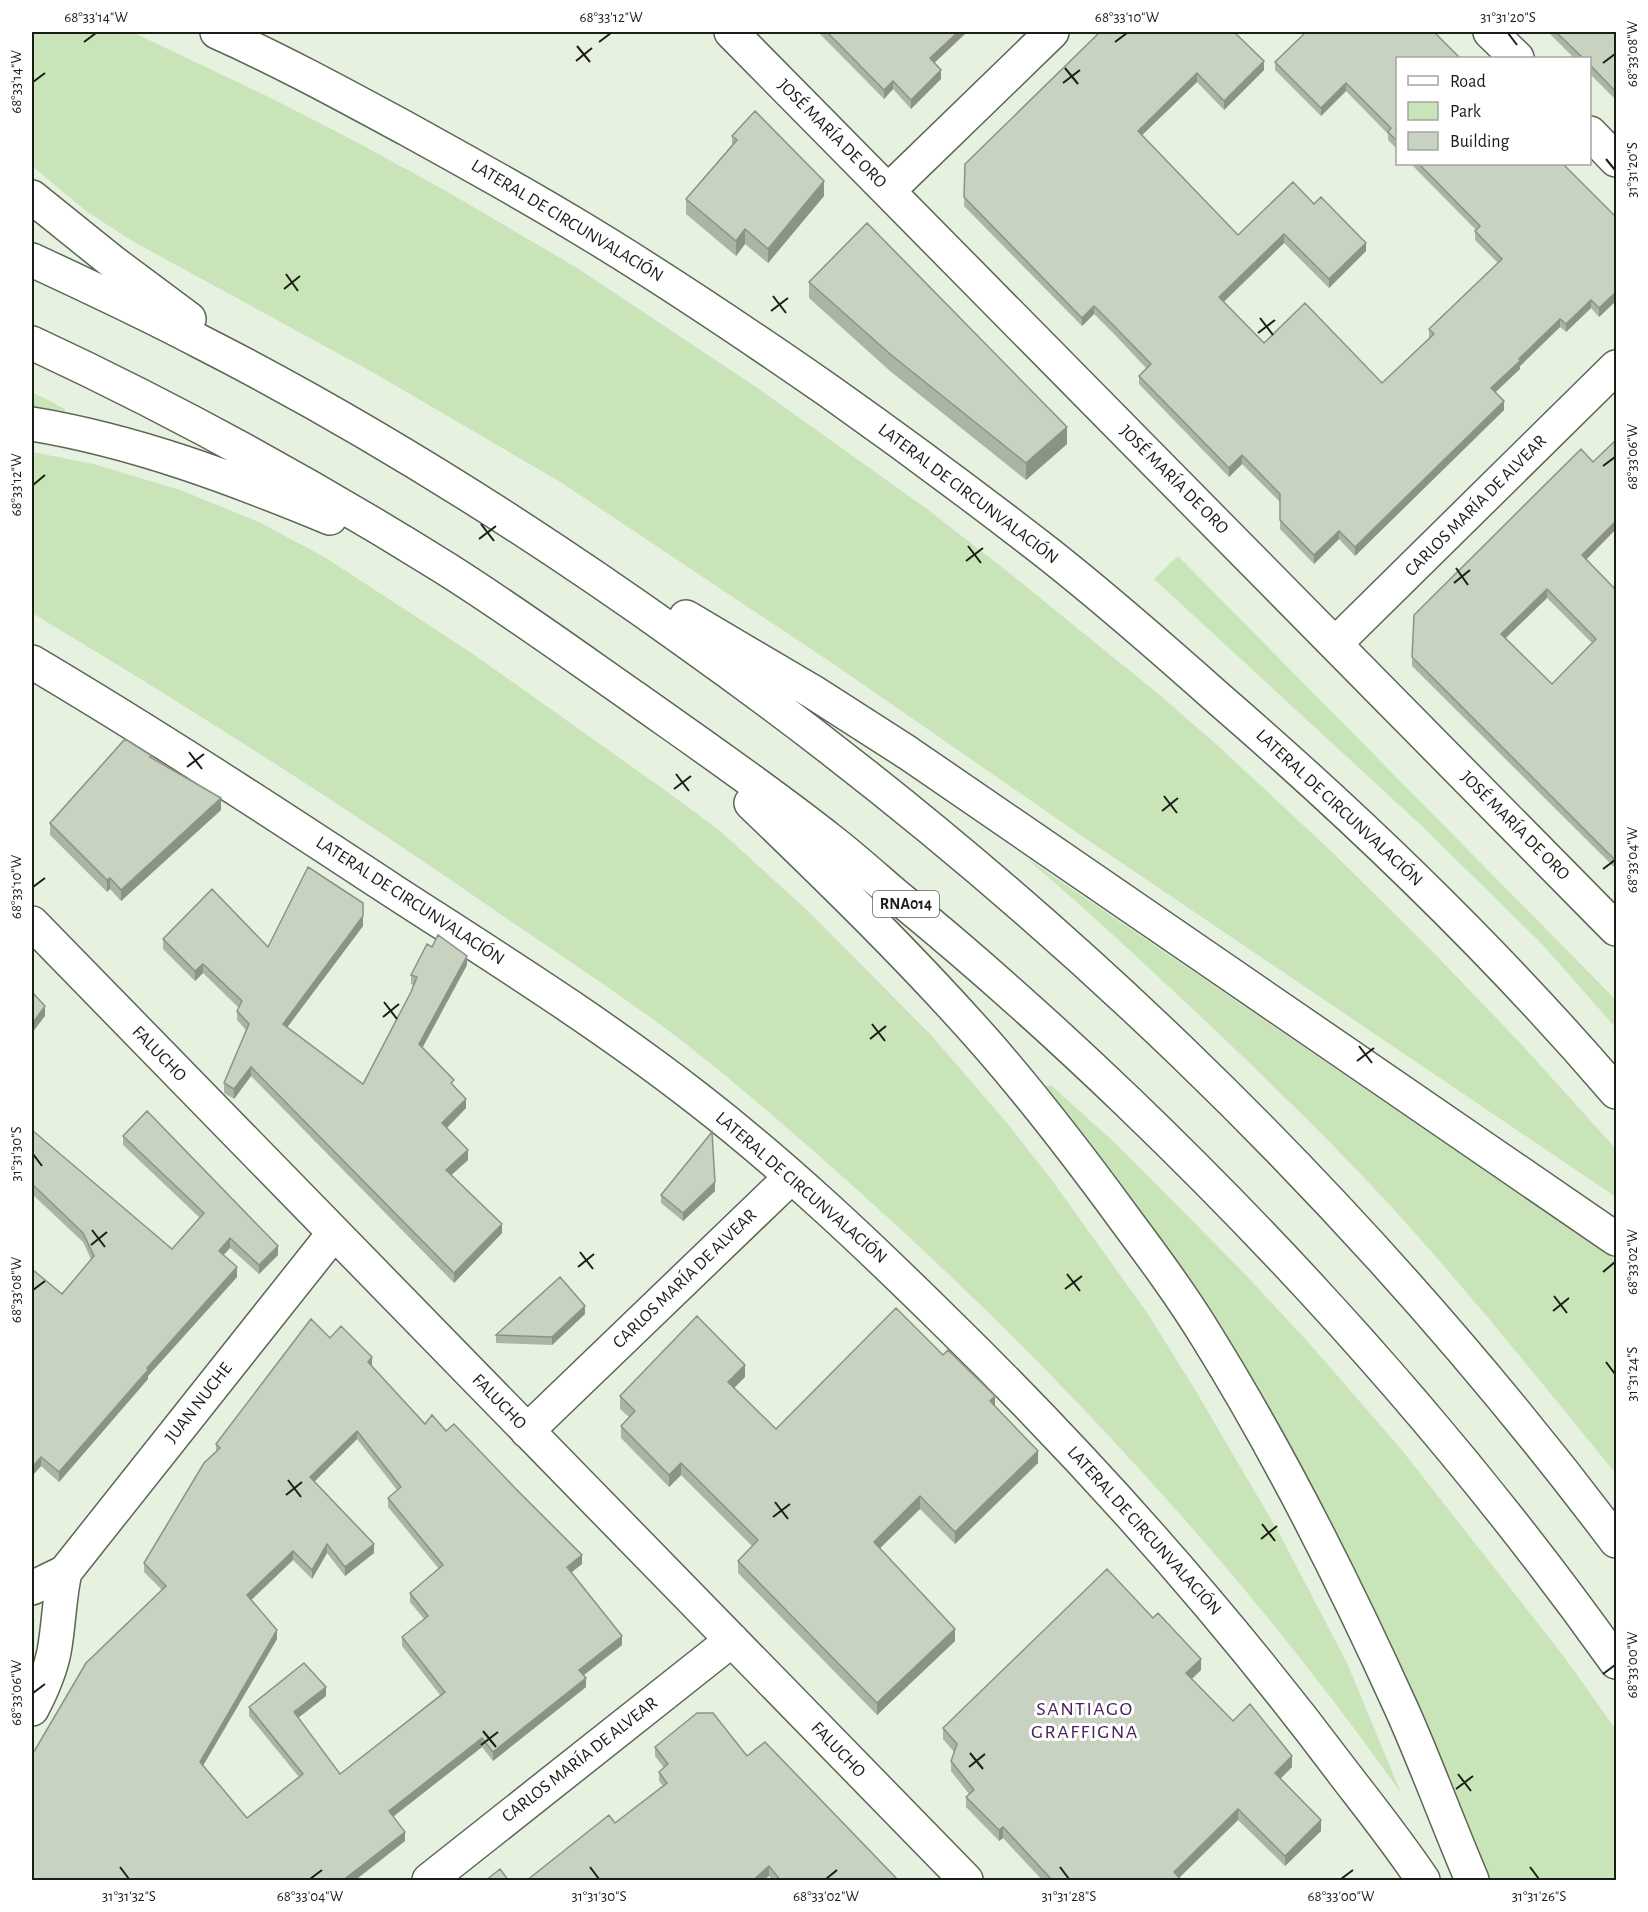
<svg xmlns="http://www.w3.org/2000/svg" width="1648" height="1912" font-family="'Alegreya Sans',sans-serif">
<rect width="100%" height="100%" fill="#e6f1df"/>
<path fill="#c9e4b9" d="M32,32h100l139,66 93,48 89,49 124,73 182,121 168,120 81,63 148,120 60,52 114,106 100,99 91,95 95,105v48l-537,-363 -241,-167 -276,-184 -188,-110 -240,-131 -48,-31 -54,-45z
M32,392l33,17v3l-33,-6z
M32,452l61,12 87,26 79,32 67,36 147,96 200,142 47,35 88,80 123,124 76,88 44,56 97,135 49,79 82,140 68,130 54,130c-155,-219 -338,-418 -538,-598 -59,-53 -118,-105 -181,-154 -56,-43 -115,-81 -173,-121 -155,-108 -315,-210 -477,-307z
M1178,556l438,444v28l-74,-84 -119,-117 -269,-248z
M1025,857l591,403v214c-74,-91 -148,-183 -227,-270 -49,-53 -101,-104 -153,-154 -69,-66 -139,-131 -211,-193z
M1046,1086h6l63,57 126,127 67,72 93,107 164,209 51,72v150h-130l-71,-171 -371,-620z"/>
<g fill="none" stroke-linecap="round" stroke-linejoin="round">
<defs>
<path id="minor" d="M217,32c65,29 127,63 190,97 54,30 109,60 162,92 89,53 175,111 260,170 75,53 149,108 221,164 58,46 114,95 169,144 141,122 276,252 397,393
M731,32l885,897
M1490,32l27,26
M1590,133l26,27
M888,191l164,-159
M1335,644l281,-277
M32,662c123,73 244,152 364,231 102,66 206,131 302,206 89,69 171,147 251,226 143,140 276,290 396,450 27,35 54,69 78,105
M32,923l934,957
M527,1431l264,-254
M32,1588l33,-16 269,-339
M32,1709c10,-19 18,-37 22,-57 5,-27 5,-54 11,-80
M429,1880l303,-240"/>
<path id="highway" d="M32,197l82,66 75,56
M32,260c56,26 112,52 167,81 169,86 330,188 484,298 355,252 671,555 933,902
M32,343c142,66 280,142 413,225 65,41 127,86 190,130 65,46 132,92 195,142 22,17 43,36 64,54 81,66 159,136 234,208 179,172 344,358 488,560
M32,424c103,17 201,54 298,94
M686,617l127,75 95,61 708,486
M751,803c81,78 161,156 235,240 49,56 94,115 138,175 29,39 58,78 83,119 74,119 137,245 195,373 25,56 46,114 70,170"/>
</defs>
<use href="#minor" stroke="#5c6656" stroke-width="36"/>
<use href="#highway" stroke="#5c6656" stroke-width="36"/>
<use href="#minor" stroke="#fff" stroke-width="33"/>
<use href="#highway" stroke="#fff" stroke-width="33"/>
</g>
<path fill="#abb5a5" fill-rule="evenodd" d="M818,32h149l-33,31 7,16 -30,30 -18,-20 -9,10z
M1100,32l164,38 -40,40 -27,-28 -55,53 96,100 76,-31 52,47 -37,37 -45,-45 -60,59 40,41 118,40 47,-45v-9l69,-66 -23,-23v-9l1,-1 -65,-66h152l54,54v82l-18,17 -8,-9 -25,24 -6,-5 -40,39v3l-24,23 8,18 -149,146 -16,-17 -25,25 -34,-35v-27l-38,-38 -13,13 -90,-93v-8l7,-8 -30,-32 -22,-22 -12,12 -118,-120 1,-42z
M1548,32h69v69l-27,-27v-16h-16z
M1398,58v92l-10,-10v-6l-42,-43 -25,25 -46,-46v-8z
M732,136l92,60 -56,67 -23,-19 -9,12 -50,-42v-15l46,-54z
M809,282l258,162 -41,36 -136,-109 -81,-73z
M1617,439v89l-31,31 31,32v279l-205,-204v-9l181,-195zM1547,598l45,45 -40,41 -46,-46z
M152,758l69,52 -100,91 -11,-12 -3,3 -57,-57v-12z
M363,926l-76,101 76,57 48,-92 2,-7 -2,-1v-9l56,-10 -45,83 32,39 12,21 -20,20 22,32 -17,15 51,58 -48,50 -203,-207 -17,23 -10,-6v-10l22,-53 -9,-10v-9l2,-3 -36,-35 -8,8 -32,-32v-10l105,8z
M32,1130l140,119 28,-31 -77,-73v-9l155,119 -19,19 -29,-26 -7,7 14,22 -89,99v3l-89,103 -18,-16 -9,10v-204l30,22 29,-35 -8,-17 -51,-48z
M715,1191l-32,30 -22,-18v-8z
M585,1314l-33,31 -56,-2v-8z
M330,1338l42,28 53,58 21,7 136,133 -11,8 51,73 -39,30 3,12 -93,74 -11,-14 -89,69 12,25 -51,40h-322l130,-291 -18,-18v-9l72,-111v-8zM357,1439l40,51 -9,8v9l51,62 -29,24v9l14,17 -22,18v9l38,49 -100,79 -42,-56 28,-22 -77,11v9l50,61 -52,41 -44,-53 74,-126 -26,-39 42,-40 19,19 15,-26 18,23 29,-23 -60,-71z
M745,1377l-11,11 42,41 219,-23 43,57 -83,81 -35,-35 -40,39 75,93 -78,74 -139,-142v-12l14,-15 -71,-71 -12,12 -48,-49v-12l8,-9 -9,-8v-13z
M1201,1670l-9,9 41,42 59,46 -12,12 41,52 -36,35 -47,-46 -59,57 3,4h-139l-40,-43 -4,3 -33,-34v-10l3,-3 -18,-23v-10l3,-9 -11,-13v-11z
M655,1747l92,9 152,125h-126l-4,-5 -154,-53 48,-37 -4,-5v-9l5,-4 -9,-12z"/>
<path fill="#8b9386" d="M958,32h9l-37,35v-9z
M1264,61v9l-40,40v-9z
M941,70v9l-30,30v-9z
M1197,73v9l-59,57v-8z
M893,81v8l-9,10v-9z
M1346,83v8l-25,25v-8z
M824,181v15l-56,67v-14z
M745,229v15l-9,12v-15z
M1284,234v9l-65,63v-9z
M1366,243v8l-37,37v-9z
M1617,291v9l-18,17v-9z
M1591,300v8l-25,24v-8z
M1094,306v8l-12,12v-8z
M1560,319v8l-40,39v3l-29,27v-8l28,-29z
M1504,401v9l-149,146v-9z
M1067,427v17l-41,36v-17z
M1242,455v9l-13,13v-9z
M1617,520v8l-35,36v-9z
M1339,531v8l-25,25v-9z
M1547,589v9l-46,44v-8z
M221,798v12l-100,91v-11z
M110,878v11l-3,3v-12z
M363,916v10l-80,107v-9z
M467,956v9l-48,89v-10z
M203,964v9l-8,8v-10z
M45,1006v10l-13,17v-9z
M251,1067v9l-17,23v-10z
M466,1099v9l-24,25v-10z
M468,1150v10l-22,20v-10z
M715,1182v9l-32,30v-8z
M502,1224v9l-48,50v-10z
M230,1238v10l-11,12v-9z
M278,1246v9l-19,19v-9z
M237,1267v10l-89,99v3l-89,103v-10l88,-104z
M585,1306v8l-33,31v-8z
M372,1357v9l-4,-4z
M745,1365v12l-17,17v-12z
M995,1396v12l-5,-7z
M357,1431v8l-47,47v-9z
M1038,1451v12l-83,81v-12z
M41,1457v9l-9,10v-9z
M681,1463v12l-12,12v-12z
M920,1496v13l-46,45v-12z
M327,1544v9l-15,26v-9z
M374,1544v9l-29,23v-9z
M293,1551v9l-46,44v-9z
M582,1555v9l-15,12v-9z
M955,1629v12l-78,74v-12z
M277,1630v9l-77,132v-9z
M622,1636v9l-43,34v-9z
M1201,1659v11l-15,14v-11z
M586,1678v9l-93,74v-9z
M326,1687v9l-32,25v-9z
M482,1738v9l-93,73v-9z
M1292,1756v11l-17,17v-11z
M1238,1809v11l-62,61 -2,-9z
M1321,1820v11l-36,35v-10z
M1003,1827v11l-4,3v-11z
M405,1832v9l-51,40h-12z
M769,1866v10l-6,5h-11z"/>
<path fill="#c7d2c0" stroke="#8b9386" stroke-width="1.5" fill-rule="evenodd" d="M827,32h131l-28,26 11,12 -30,30 -18,-19 -9,9z
M1100,32h134l30,29 -40,40 -27,-28 -59,58 100,104 55,-53 21,22 7,-7 45,46 -37,36 -45,-45 -65,63 45,46 41,-40 77,80 52,-49 -5,-5 73,-70 -27,-28 5,-5 -61,-62h144l54,54v73l-18,17 -8,-8 -25,24 -6,-5 -41,40 1,2 -29,27 13,13 -149,146 -16,-16 -25,24 -34,-35v-26l-38,-39 -13,13 -90,-92 12,-12 -35,-36 -22,-22 -12,12 -118,-121 1,-33z
M1306,32h128l26,26h-62v84l-10,-10 3,-4 -45,-45 -25,25 -46,-46z
M1556,32h61v61l-27,-28v-7h-7z
M755,111l69,70 -56,68 -23,-20 -9,12 -50,-42 51,-59 -5,-4z
M867,223l200,204 -41,36 -136,-109 -81,-72z
M1617,439v81l-35,35 35,36v271l-205,-205 2,-42 167,-166 12,13zM1547,589l49,50 -44,45 -51,-50z
M125,739l27,17 -2,1 71,41 -100,92 -11,-12 -3,2 -57,-57z
M308,867l55,36v13l-80,108 80,60 48,-92 6,-15 -6,-2 16,-31 5,3 6,-12 29,21 -48,88 35,36 -3,3 15,16 -24,24 26,27 -22,20 56,54 -48,49 -203,-206 -17,22 -10,-6 25,-59 -12,-13 5,-10 -39,-37 -8,7 -32,-32 49,-50 56,58z
M32,992l13,14 -13,18z
M147,1111l131,135 -19,19 -29,-27 -11,13 18,16 -90,101 1,2 -89,102 -18,-15 -9,10v-154l1,-1 -1,-2v-38l1,-2 29,24 32,-38 -11,-23 -51,-49v-54l140,119 32,-36 -81,-77z
M712,1132l3,50 -32,31 -22,-18z
M560,1277l25,29 -33,31 -56,-2z
M896,1308l47,47 5,-5 47,46 -5,5 48,50 -83,81 -35,-36 -46,46 81,87 -78,74 -139,-142 20,-21 -77,-77 -12,12 -48,-49 14,-15 -15,-15 77,-80 48,49 -17,17 48,47z
M311,1319l19,19 11,-12 31,31 -4,5 57,62 7,-9 14,16 8,-7 61,64 67,67 -15,12 55,69 -43,34 7,8 -93,74 -11,-14 -93,73 16,21 -63,49h-310v-126l54,-92 80,-77 -22,-23 60,-100 16,-15 -4,-4zM357,1431l44,56 -13,11 55,67 -33,28 18,23 -26,21 43,55 -105,82 -46,-62 32,-25 -22,-24 -55,44 54,67 -56,44 -47,-56 77,-132 -30,-35 46,-44 19,19 15,-26 18,23 29,-23 -64,-67z
M1107,1569l46,49 5,-5 43,46 -15,14 47,48 17,-17 42,52 -17,17 46,47 -36,36 -47,-47 -64,63 8,9h-129l-50,-54 -4,3 -33,-33 8,-7 -23,-29 6,-17 -14,-16z
M697,1713h16l34,43 18,-14 134,139h-118l-12,-15 -17,15h-226l83,-66 6,8 52,-40 -8,-11 9,-8 -13,-17z
M500,1869l9,12h-24z"/>
<path fill="none" stroke="#1a1e17" stroke-width="2" d="M1508,33l9,12M84,42l12,-9M599,42l12,-9M1115,42l12,-9M577,46l13,16M576,61l16,-13M1603,63l12,-9M1065,68l13,16M33,82l12,-9M1063,83l17,-13M1606,159l9,11M286,274l12,17M284,289l16,-13M773,296l13,17M771,311l17,-13M1260,318l13,17M1258,333l17,-13M1603,466l12,-9M33,485l12,-10M481,524l13,17M479,539l17,-13M968,546l13,17M966,561l17,-13M1456,568l12,17M1454,583l16,-13M189,752l13,17M187,767l17,-13M676,774l13,17M674,789l17,-13M1164,796l13,17M1162,811l16,-13M1603,869l12,-9M33,887l12,-9M384,1002l13,17M383,1017l16,-13M872,1024l13,17M870,1039l16,-13M1359,1046l13,17M1357,1061l17,-13M33,1154l9,12M92,1230l13,17M91,1245l16,-13M580,1252l13,17M578,1267l16,-13M1603,1272l12,-10M1067,1274l13,17M1065,1289l17,-13M33,1290l12,-9M1554,1296l13,17M1553,1311l16,-13M1606,1362l9,12M288,1480l13,17M286,1495l16,-13M775,1502l13,17M773,1517l17,-13M1262,1524l13,17M1261,1539l16,-13M1603,1674l12,-9M33,1693l12,-9M483,1731l13,16M481,1745l17,-13M970,1753l13,16M969,1767l16,-13M1458,1774l13,17M1456,1789l17,-13M120,1867l9,12M590,1867l9,12M1060,1867l9,12M1530,1867l9,12M310,1879l12,-9M826,1879l11,-9M1341,1879l12,-9"/>
<g text-anchor="middle" dominant-baseline="central" stroke-width="6" stroke-linejoin="round" paint-order="stroke">
<rect fill="#fff" stroke="#5f625d" stroke-width="1.5" x="873" y="891" width="66" height="26" rx="4.5"/>
<g font-size="16" font-weight="bold" fill="#1a1e17">
<text x="906" y="904">RNA014</text>
</g>
<g font-size="18" fill="#1a1e17" stroke="#fff">
<text transform="translate(832 134) rotate(45)">JOSÉ MARÍA DE ORO</text>
<text transform="translate(567 221) rotate(31)">LATERAL DE CIRCUNVALACIÓN</text>
<text transform="translate(1174 480) rotate(45)">JOSÉ MARÍA DE ORO</text>
<text transform="translate(968 494) rotate(37)">LATERAL DE CIRCUNVALACIÓN</text>
<text transform="translate(1476 506) rotate(-45)">CARLOS MARÍA DE ALVEAR</text>
<text transform="translate(1339 808) rotate(43)">LATERAL DE CIRCUNVALACIÓN</text>
<text transform="translate(1515 826) rotate(45)">JOSÉ MARÍA DE ORO</text>
<text transform="translate(410 901) rotate(33)">LATERAL DE CIRCUNVALACIÓN</text>
<text transform="translate(159 1054) rotate(46)">FALUCHO</text>
<text transform="translate(801 1188) rotate(41)">LATERAL DE CIRCUNVALACIÓN</text>
<text transform="translate(685 1279) rotate(-44)">CARLOS MARÍA DE ALVEAR</text>
<text transform="translate(499 1402) rotate(46)">FALUCHO</text>
<text transform="translate(199 1403) rotate(-52)">JUAN NUCHE</text>
<text transform="translate(1144 1531) rotate(48)">LATERAL DE CIRCUNVALACIÓN</text>
<text transform="translate(838 1750) rotate(46)">FALUCHO</text>
<text transform="translate(580 1760) rotate(-38)">CARLOS MARÍA DE ALVEAR</text>
</g>
<g font-size="20" letter-spacing="1.5" fill="#482259" stroke="#fff">
<text x="1085" y="1709">SANTIAGO<tspan x="1085" dy="23">GRAFFIGNA</tspan></text>
</g>
</g>
<rect width="1648" height="1912" fill="none" stroke="#ffffff" stroke-width="66"/>
<rect x="1396" y="57" width="195" height="108" fill="#ffffff" stroke="#a3a5a2" stroke-width="1.5"/>
<rect x="1408" y="76" width="30" height="9" fill="#ffffff" stroke="#a3a5a2" stroke-width="1.5"/>
<text x="1450" y="87" font-size="18" fill="#1a1e17">Road</text>
<rect x="1408" y="102" width="30" height="18" fill="#c9e4b9" stroke="#a3a5a2" stroke-width="1.5"/>
<text x="1450" y="117" font-size="18" fill="#1a1e17">Park</text>
<rect x="1408" y="132" width="30" height="18" fill="#c7d2c0" stroke="#a3a5a2" stroke-width="1.5"/>
<text x="1450" y="147" font-size="18" fill="#1a1e17">Building</text>
<rect x="33" y="33" width="1582" height="1846" fill="none" stroke="#1a1e17" stroke-width="2"/>
<g font-size="15" text-anchor="middle" fill="#1a1e17">
<text x="96" y="22">68°33'14"W</text>
<text x="611" y="22">68°33'12"W</text>
<text x="1127" y="22">68°33'10"W</text>
<text x="1508" y="22">31°31'20"S</text>
<text transform="translate(1632 54) rotate(-90)" y="5">68°33'08"W</text>
<text transform="translate(16 82) rotate(-90)" y="5">68°33'14"W</text>
<text transform="translate(1632 170) rotate(-90)" y="5">31°31'20"S</text>
<text transform="translate(1632 457) rotate(-90)" y="5">68°33'06"W</text>
<text transform="translate(16 485) rotate(-90)" y="5">68°33'12"W</text>
<text transform="translate(1632 860) rotate(-90)" y="5">68°33'04"W</text>
<text transform="translate(16 887) rotate(-90)" y="5">68°33'10"W</text>
<text transform="translate(16 1154) rotate(-90)" y="5">31°31'30"S</text>
<text transform="translate(1632 1262) rotate(-90)" y="5">68°33'02"W</text>
<text transform="translate(16 1290) rotate(-90)" y="5">68°33'08"W</text>
<text transform="translate(1632 1374) rotate(-90)" y="5">31°31'24"S</text>
<text transform="translate(1632 1665) rotate(-90)" y="5">68°33'00"W</text>
<text transform="translate(16 1693) rotate(-90)" y="5">68°33'06"W</text>
<text x="129" y="1901">31°31'32"S</text>
<text x="310" y="1901">68°33'04"W</text>
<text x="599" y="1901">31°31'30"S</text>
<text x="826" y="1901">68°33'02"W</text>
<text x="1069" y="1901">31°31'28"S</text>
<text x="1341" y="1901">68°33'00"W</text>
<text x="1539" y="1901">31°31'26"S</text>
</g>
</svg>
